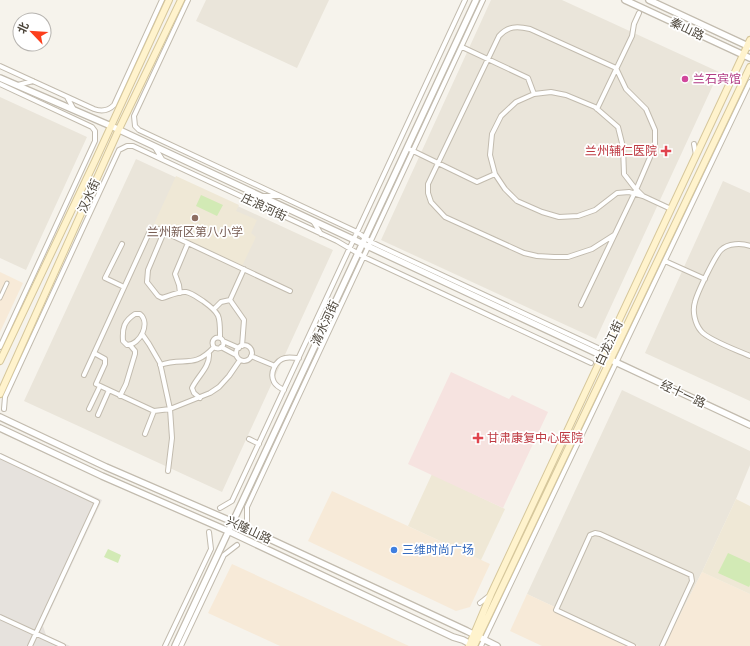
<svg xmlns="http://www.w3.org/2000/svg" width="750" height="646" font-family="Jost,'Noto Sans SC',sans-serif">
<rect width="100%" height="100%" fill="#f6f3ec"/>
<path fill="#eae5da" d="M206,0h123l-32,68 -101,-47z
M491,0h71l157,72 -123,267 -215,-99z
M0,97l87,40 -61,133 -26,-12z
M136,159l197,91 -111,242 -198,-91z
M723,181l27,12v208l-105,-48z
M622,390l128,61v14l-14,34 -34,73 -38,74h-26l-111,-52z"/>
<path fill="#f7ead8" d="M0,272l23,11 -23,49z
M332,491l158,73 -20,43 -14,4 -148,-70z
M232,564l177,82h-129l-72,-33z
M702,572l48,22v52h-86z
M527,594l111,52h-96l-32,-15z"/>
<path fill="#e6e2dd" d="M0,453l102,47 -59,126 3,9 24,11h-70z"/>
<path fill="#efe8d6" d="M176,176l63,29 -3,6 21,9 -6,13 5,4 -14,29 -88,-42z
M432,474l73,35 -24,51 -73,-34z
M736,499l14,7v88l-48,-22z"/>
<path fill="#f6e3e0" d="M451,372l58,27 3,-4 36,17 -45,96 -95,-44z"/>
<path fill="#d2eab5" d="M201,195l22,10 -6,11 -21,-10z
M108,549l13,6 -3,8 -14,-6z
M728,553l22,10v22l-1,2 -31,-14z"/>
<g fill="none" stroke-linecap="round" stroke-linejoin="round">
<defs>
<path id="pedestrian" d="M0,298l7,-15"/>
<path id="minor" d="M188,0l-54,116 1,10 4,4 218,102 14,10 227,106
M462,47l66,31 6,16
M0,66l94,43c8,3 14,2 20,-4l48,-105
M0,84l92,43 3,4v10l-95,206
M18,85l15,-4
M67,97l6,11
M597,109l35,-73 2,-12 5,-11
M694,144l2,11
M154,146l8,13
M407,148l70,34 18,-8
M263,196h15
M643,196l-9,-9 -10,-13 -1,-27 -5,-20 -23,-20 -29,-12 -15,-3 -17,2 -18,8 -15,14 -9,18 -2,21 5,19 10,15 12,12 25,11 17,5 19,-1 17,-6 22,-17 12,-1 14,4 28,13
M313,221l8,13
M164,232l-16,38 -1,12 11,14 4,2c7,-2 17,-7 24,-6 6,1 12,6 17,9 18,13 17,15 17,37
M122,244l-17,34 19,9
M750,246c-8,-3 -22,-3 -29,4 -6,6 -24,43 -26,52 -3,9 0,22 6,29 7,9 38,20 49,25
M665,261l40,18
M180,293l-1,-8 -4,-11 13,-31
M230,300l14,20 -2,26
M230,300l14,-31
M581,305l55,-115 15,-35 4,-10v-15l-9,-21 -20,-20 -10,-21 -86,-39c-13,-3 -22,-3 -31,7l-71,148v9l3,9 14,15 79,36 13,3 17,1h14l24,-8 22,-14
M214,309l7,-7 9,-2
M135,314h5c11,9 0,31 -13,31l-4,-4c-1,-13 1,-20 12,-27z
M142,334l7,10 11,19 10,46 2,29 -4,33
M212.5 343a5.5 5.5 0 1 1 11 0a5.5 5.5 0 1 1-11 0Z
M223,341l16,7
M236 353a8 8 0 1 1 16 0a8 8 0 1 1-16 0Z
M221,347l15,8
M94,353l11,6v5l-9,20 58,27 16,-2 40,-16 9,-6 10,-11 11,-16
M251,356l24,10
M160,365c24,-9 33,5 54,-18
M84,375l65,-142 3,-4h6l132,62
M284,390c-4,-2 -8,-4 -10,-8 -5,-9 2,-22 11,-24 4,-1 9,0 14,0
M120,396l6,-12 9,-30v-3l-5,-6
M200,398l-6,-5 -2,-5c5,-11 18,-21 17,-34
M4,409l1,-12 114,-247 8,-4h6l204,95 27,16 227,106
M89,409l11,-23
M98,415l11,-25
M145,434l9,-23
M249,439l10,5
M0,456l97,46 -67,144
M220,508l12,-7 233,-501
M247,521v-14l236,-507
M480,603l9,-7
M0,617l63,29
M165,646l46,-97 -2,-17
M181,646l43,-91 13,-10
M481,646l269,-564
M633,646l-77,-36 34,-75 5,-2 5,1 91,41 1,6 -30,65"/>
<path id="tertiary" d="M625,0l125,58
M649,0l101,47
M0,78l111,48 639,299
M0,417l106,50 127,55 234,109 30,15
M0,428l102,48 126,55 225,106 10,3 11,6
M175,646l301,-646"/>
<path id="secondary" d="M0,361l95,-200 74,-161
M0,394l119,-265 62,-129
M469,646l22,-52 259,-554
M474,646l276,-579"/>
</defs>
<use href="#pedestrian" stroke="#c2bbae" stroke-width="5"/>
<use href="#minor" stroke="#c2bbae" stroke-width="6"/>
<use href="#tertiary" stroke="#c2bbae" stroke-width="8"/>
<use href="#secondary" stroke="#d6c79b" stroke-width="8"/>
<use href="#pedestrian" stroke="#fff" stroke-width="3"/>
<use href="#minor" stroke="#fff" stroke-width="4"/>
<use href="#tertiary" stroke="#fff" stroke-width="5.5"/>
<use href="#secondary" stroke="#fff3cd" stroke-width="6"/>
</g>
<circle fill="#d1479c" stroke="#fff" stroke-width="1.5" cx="685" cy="79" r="4"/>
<g fill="#e0444e" stroke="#fff" stroke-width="1.5">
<path d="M664 145h4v4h4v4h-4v4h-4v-4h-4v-4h4z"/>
<path d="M476 432h4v4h4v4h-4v4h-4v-4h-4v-4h4z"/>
</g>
<circle fill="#8d6e63" stroke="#fff" stroke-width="1.5" cx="195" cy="218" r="4"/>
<circle fill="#3f7fe0" stroke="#fff" stroke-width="1.5" cx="394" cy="550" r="4"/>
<g text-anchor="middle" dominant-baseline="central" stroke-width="3.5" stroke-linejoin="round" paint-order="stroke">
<g font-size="12" fill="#4b4439" stroke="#fff">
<text transform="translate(687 29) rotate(25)">秦山路</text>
<text transform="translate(89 196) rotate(-66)">汉水街</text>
<text transform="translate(264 207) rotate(25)">庄浪河街</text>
<text transform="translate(325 323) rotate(-65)">清水河街</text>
<text transform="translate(609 343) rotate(-65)">白龙江街</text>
<text transform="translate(683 394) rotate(25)">经十一路</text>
<text transform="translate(249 530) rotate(25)">兴隆山路</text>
</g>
<g font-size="12" fill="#b23c85" stroke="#fff" text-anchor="start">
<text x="693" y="79">兰石宾馆</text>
</g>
<g font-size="12" fill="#be3a42" stroke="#fff" text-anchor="end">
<text x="657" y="151">兰州辅仁医院</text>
<text x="487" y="438" text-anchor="start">甘肃康复中心医院</text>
</g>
<g font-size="12" fill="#785e54" stroke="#fff">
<text x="195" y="232">兰州新区第八小学</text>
</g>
<g font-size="12" fill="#366cbe" stroke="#fff" text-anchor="start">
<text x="402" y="550">三维时尚广场</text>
</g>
</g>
<g transform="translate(32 32) rotate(295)"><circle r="19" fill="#ffffff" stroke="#b7b4b0"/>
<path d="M0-3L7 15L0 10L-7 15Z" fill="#fc3f1d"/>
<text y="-6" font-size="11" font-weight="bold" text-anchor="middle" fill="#4b4439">北</text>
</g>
</svg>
